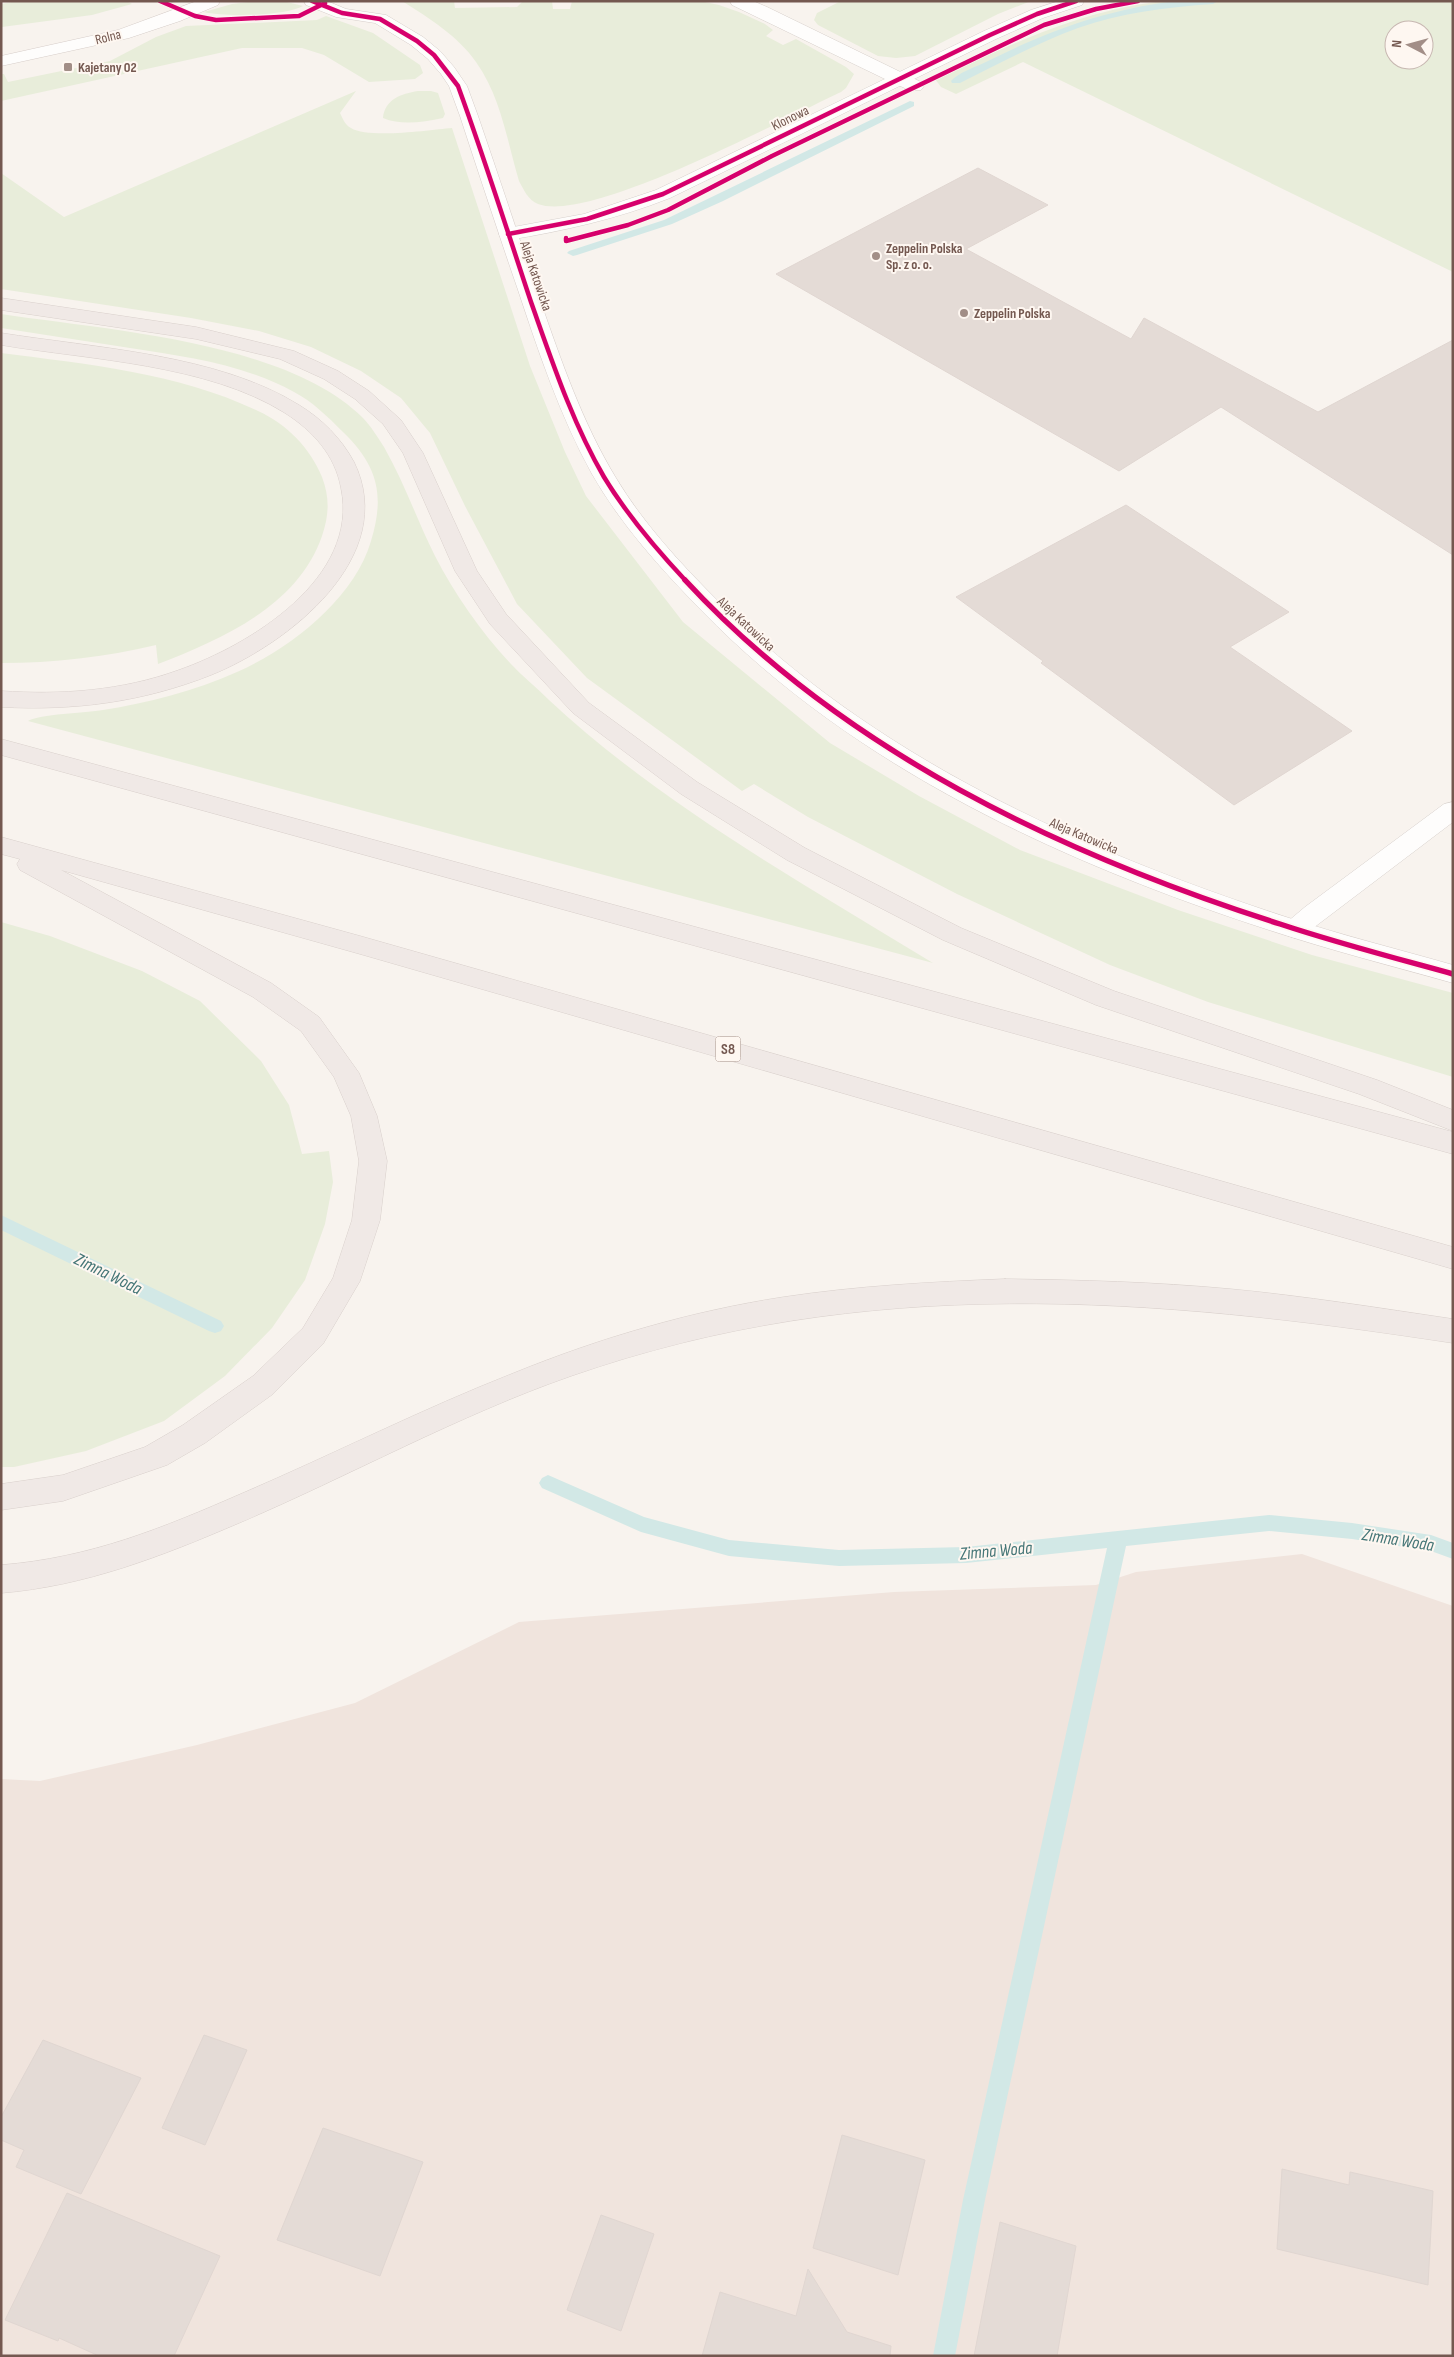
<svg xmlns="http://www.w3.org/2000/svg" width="1454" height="2357" font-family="'Sofia Sans Condensed',sans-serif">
<rect width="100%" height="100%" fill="#f8f3ee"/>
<path fill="#f0e4dd" d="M1302,1554l151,52v750h-1452v-577l39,2 157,-36 158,-42 164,-81 375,-30 202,-7 40,-13z"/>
<path fill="#e8edda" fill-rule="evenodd" d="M17,1h109l6,3 -40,11 -90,12 -1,-23z
M256,1l31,1 16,4c-17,10 -79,11 -99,6l28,-8z
M402,1h52l1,7 62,-1 6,-6h29l1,8h17l2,-8h128l19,4 20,7 26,12 8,6 -7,6 17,9 13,-6 50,28 8,7 -8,14 -5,4c-56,26 -251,132 -303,112 -10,-4 -14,-14 -19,-23 -12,-40 -18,-84 -43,-119 -18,-26 -47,-44 -74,-61z
M841,1h190l-33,13 -83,42 -19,2 -18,-2 -60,-31 -4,-5 3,-7z
M1164,1h289v271l-430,-210 -67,32 -15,-7 -6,-8c79,-35 142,-68 229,-78zM1394,30h30v30h-30z
M326,16l47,17 47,32 3,8 -8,6 -46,3 -45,-27 -22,-7h-60l-241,53v-27h3l4,8 102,-21 46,-24 30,-11 131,-6z
M356,91l-16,22c3,6 5,12 11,15 18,11 78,2 101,0l78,238 35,86 21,44 97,126 147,121 89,53 101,54 158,60 134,45 141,38v84l-245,-75 -98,-37 -153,-71 -149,-77 -54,-33 -12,7 -155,-113 -70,-74 -52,-98 -35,-73 -29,-35 -40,-27 -50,-24 -52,-16 -68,-13 -190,-29v-116l63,44z
M418,91h13l7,2 7,21 -2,4c-20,4 -41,8 -60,0 2,-19 18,-24 35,-27z
M1,314c105,16 285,27 362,104 8,8 15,20 21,29 20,35 33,73 51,109 19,37 46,76 75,107 12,13 26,24 39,37 114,106 252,182 384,263l-905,-242c11,-7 58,-8 75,-11 44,-7 92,-19 134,-38 54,-24 117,-73 134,-131 14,-46 7,-75 -28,-109 -15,-15 -30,-30 -49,-40 -51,-28 -107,-35 -164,-44 -43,-7 -86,-13 -129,-20z
M1,353c86,11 178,20 257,58 29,13 52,37 64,66 8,21 7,38 0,59 -24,70 -100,103 -164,128l-2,-19c-51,12 -102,18 -155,18z
M1,922l49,14 92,35 58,30 61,60 28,44 13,49 27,-3 4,31 -8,42 -20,56 -33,48 -47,48 -61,45 -78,30 -72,16h-13z"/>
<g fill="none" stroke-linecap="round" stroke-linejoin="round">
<path fill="#d2e8e6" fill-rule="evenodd" d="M1175,1h43l-5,3c-46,3 -92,9 -135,24 -41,15 -80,36 -118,55h-8l-1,-2c8,-9 25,-14 37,-20 62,-31 118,-51 187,-60z
M910,101l4,1v4l-191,95 -51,23 -95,31 -4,1 -6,-3 2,-2 95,-31z
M1,1215l220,106 3,5 -3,5 -6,2 -6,-2 -208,-101z
M548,1475l96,42 85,23 110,10 127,-3 303,-32 83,8 79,12 22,8v16l-22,-8 -79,-12 -83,-8 -143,15 -141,654 -30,156h-22l30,-156 144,-652 -141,15 -127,3 -110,-10 -88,-24 -99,-44 -3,-5 3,-5z"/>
</g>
<path fill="#e4dbd6" stroke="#e0d6d1" d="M978,168l70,37 -82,44 165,90 13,-21 174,94 135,-72v215l-232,-148 -102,64 -343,-197z
M1126,505l163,107 -59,35 122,84 -118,74 -193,-142 2,-2 -87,-64z
M204,2035l43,15 -42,95 -43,-17z
M43,2040l98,38 -60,116 -65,-27 8,-17 -23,-10v-23z
M323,2128l100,34 -43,114 -103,-36z
M842,2135l83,25 -27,115 -85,-27z
M1282,2169l67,16 1,-13 83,19 -5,94 -151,-36z
M67,2193l153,63 -46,100h-75l-40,-18 -1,3 -53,-21z
M601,2215l53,19 -33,97 -54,-21z
M1000,2222l76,24 -19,110h-83z
M808,2269l39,63 44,14 -1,10h-188l18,-64 76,24z"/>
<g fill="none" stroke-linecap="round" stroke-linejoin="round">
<defs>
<path id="lane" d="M730,1h23l14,6 154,75 3,4 -3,4h-12l-22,-10 -155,-75z
M1453,802v20l-149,113 -9,3 -9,-3 -4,-6 4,-6 19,-16 139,-103z"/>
<path id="street" d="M1059,1h25l-2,4 -39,13 -47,21 -326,159c-53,21 -107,33 -162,42l-7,-2 -2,-4 2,-4 7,-2 76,-14 72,-24 328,-159 47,-21z"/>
<path id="secondary" d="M197,1h23l-2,4 -38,16 -51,17 -128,28v-10l117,-26z
M304,1h23l19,8 40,6 37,22 17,14 14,16 13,19 11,30c21,61 41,122 62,184 21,60 42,122 76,178 27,45 64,85 101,122 155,156 363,250 569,317 55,18 111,32 167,48v18c-61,-17 -123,-33 -184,-53 -206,-67 -414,-162 -567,-319 -41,-42 -81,-86 -110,-137 -32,-58 -53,-121 -74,-184 -20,-58 -39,-116 -58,-174l-11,-30 -8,-12 -13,-15 -17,-14 -36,-22 -39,-6 -30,-12z"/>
<path id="highway" d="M1,298l195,29 98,24 44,20 31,20 32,29 22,33 54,118 29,43 83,89 108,79 108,66 156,80 153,63 263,89 76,30v21l-94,-37 -263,-89 -153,-65 -156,-80 -106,-66 -108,-81 -83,-89 -35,-53 -52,-118 -20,-29 -28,-25 -31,-20 -44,-20 -84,-20 -195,-29z
M1,333c94,15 216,21 298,72 23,14 42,33 55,57 46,95 -66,182 -143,213 -68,27 -137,36 -210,32v-16c61,4 120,0 178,-21 71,-25 181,-92 162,-182 -6,-33 -28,-57 -56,-75 -78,-49 -194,-53 -284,-68z
M1,739l1452,393v22l-1452,-399z
M1,837l359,99 1093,311v22l-1093,-315 -299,-84 210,113 48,34 40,56 18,43 10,45 -7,59 -20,61 -37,63 -50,50 -68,49 -38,22 -104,36 -62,9v-26l62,-9 82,-28 38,-22 70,-49 50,-48 30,-50 19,-58 7,-59 -8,-45 -17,-39 -33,-46 -48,-34 -233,-127 -3,-6 3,-5 -19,-5z
M1005,1279c75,1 150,3 225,10 74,7 149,19 223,30v24c-301,-46 -588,-70 -882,33 -112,39 -222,100 -332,147 -77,33 -153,63 -238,70v-28c89,-7 162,-37 242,-72 91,-39 179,-84 271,-120 86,-35 178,-62 270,-76 73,-11 147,-15 221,-18z"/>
</defs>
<use href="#lane" stroke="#d7d0cc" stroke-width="1"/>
<use href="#street" stroke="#d7d0cc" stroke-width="1"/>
<use href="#secondary" stroke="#d7ceca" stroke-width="1"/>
<use href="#highway" stroke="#d9d0cc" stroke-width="1"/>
<use href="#lane" fill="#fefdfc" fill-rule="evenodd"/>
<use href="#street" fill="#fefdfc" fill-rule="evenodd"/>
<use href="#secondary" fill="#fefdfc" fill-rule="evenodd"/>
<use href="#highway" fill="#f0e9e6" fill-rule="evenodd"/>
<defs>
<path id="cycleway-far1" d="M160,1l35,15 21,4 83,-4 26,-13
M312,1l30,12 38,6 37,22 17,14 24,31c26,71 49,144 73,216 21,59 41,120 73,175 23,38 52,72 82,104
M508,234l79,-15 76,-25 327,-159 47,-21 39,-13
M566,238v3l62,-16 40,-15 104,-54 272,-131 52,-16 42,-8"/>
<path id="cycleway" d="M685,580c158,171 376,274 595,344 57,19 115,34 173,50"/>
</defs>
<use href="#cycleway-far1" stroke="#fef7f1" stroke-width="6"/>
<use href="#cycleway" stroke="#fef7f1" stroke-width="9"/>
<use href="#cycleway-far1" stroke="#d6006c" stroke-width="4.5"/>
<use href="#cycleway" stroke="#d6006c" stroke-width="5.5"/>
</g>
<g fill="#a28e87" stroke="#fef7f1" stroke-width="2">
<rect x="63" y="62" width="10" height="10" rx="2.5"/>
<circle cx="876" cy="256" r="5"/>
<circle cx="964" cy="313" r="5"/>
</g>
<g text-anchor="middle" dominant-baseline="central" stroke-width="4" stroke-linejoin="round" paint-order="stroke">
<g font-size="14" fill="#745850" stroke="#fef7f1">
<text transform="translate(108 37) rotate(-14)">Rolna</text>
<text transform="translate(790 118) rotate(-26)">Klonowa</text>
<text transform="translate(536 276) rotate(71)">Aleja Katowicka</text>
<text transform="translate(746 624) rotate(43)">Aleja Katowicka</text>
<text transform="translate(1084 836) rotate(23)">Aleja Katowicka</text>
</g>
<g font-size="14" font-weight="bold" fill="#745850" stroke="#fef7f1" text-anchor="start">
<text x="78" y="67">Kajetany 02</text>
<text x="886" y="248">Zeppelin Polska<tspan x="886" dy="16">Sp. z o. o.</tspan></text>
<text x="974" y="313">Zeppelin Polska</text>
</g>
<rect fill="#fef7f1" stroke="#9d8880" stroke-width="1" x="715.5" y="1036.5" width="25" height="25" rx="4"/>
<g font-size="15" font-weight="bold" fill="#745850">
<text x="728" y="1049">S8</text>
</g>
<g font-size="18" font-style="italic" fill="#457677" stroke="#fef7f1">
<text transform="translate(108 1274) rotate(26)">Zimna Woda</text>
<text transform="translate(1398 1540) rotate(9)">Zimna Woda</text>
<text transform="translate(996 1551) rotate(-5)">Zimna Woda</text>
</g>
</g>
<rect width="1454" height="2357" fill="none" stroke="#745850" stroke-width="5"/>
<g transform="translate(1409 45) rotate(276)"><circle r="24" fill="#fef7f1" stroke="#c7b7b1"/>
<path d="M0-4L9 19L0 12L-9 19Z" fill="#a28e87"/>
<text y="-8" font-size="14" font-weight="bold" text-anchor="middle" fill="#745850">N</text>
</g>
</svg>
